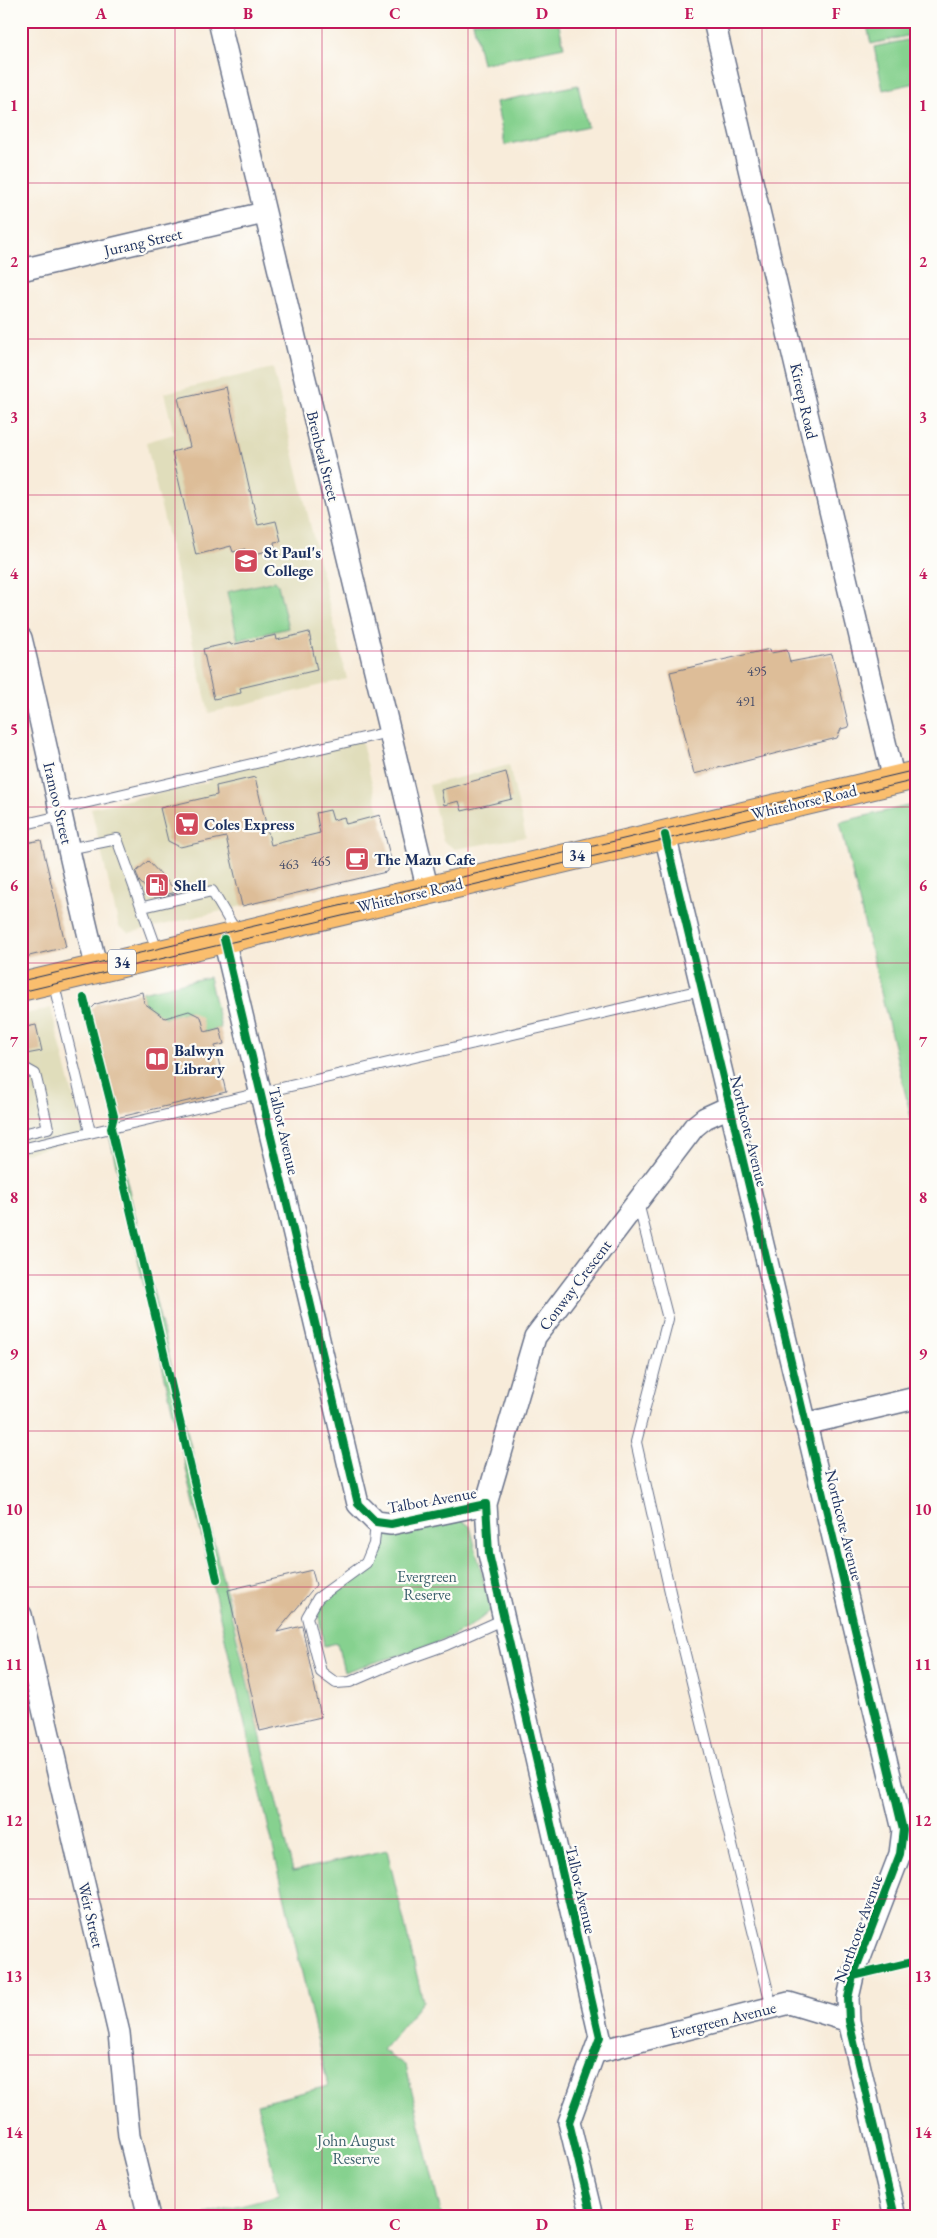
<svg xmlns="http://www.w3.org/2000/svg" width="937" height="2238" font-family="'EB Garamond',serif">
<rect width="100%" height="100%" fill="#fdfcf7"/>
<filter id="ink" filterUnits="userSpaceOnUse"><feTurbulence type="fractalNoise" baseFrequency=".02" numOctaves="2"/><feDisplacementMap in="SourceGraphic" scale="10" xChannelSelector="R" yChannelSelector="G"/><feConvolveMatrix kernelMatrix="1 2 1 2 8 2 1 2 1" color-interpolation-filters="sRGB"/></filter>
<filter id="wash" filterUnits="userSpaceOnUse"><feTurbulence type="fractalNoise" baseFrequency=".0096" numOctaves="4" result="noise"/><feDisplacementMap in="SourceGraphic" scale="20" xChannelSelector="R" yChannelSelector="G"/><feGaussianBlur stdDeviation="1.12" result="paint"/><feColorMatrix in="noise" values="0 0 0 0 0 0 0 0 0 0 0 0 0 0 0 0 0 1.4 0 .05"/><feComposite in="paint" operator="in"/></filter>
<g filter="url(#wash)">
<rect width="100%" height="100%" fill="#f8ecda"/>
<path fill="#e0ddbb" d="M273,368l74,311 -138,34 -63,-271 28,-8 -10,-41z
M360,735l32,129 -6,8 -257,61 -10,-6 -28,-119 117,-26 -1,-10z
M509,765l17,72 -71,12 -12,-8 -14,-56z
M51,1008l33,131 -63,15v-139z"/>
<path fill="#86d18f" stroke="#508076" d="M558,21l6,26 -82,17 -9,-42z
M866,21h50v13l-45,10z
M916,38v45l-33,7 -9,-43z
M578,85l9,42 -82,18 -9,-43z
M275,581l3,4 10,43 -50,12 -11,-48z
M916,804v334l-76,-316z
M209,977l12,51 -16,4 -16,-21 -24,7 -21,-15 -2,-11z
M115,1132l178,739 94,-21 36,151 -40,49 23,16 36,151h-248l85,-22 -22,-91 71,-18 -219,-952z
M458,1518l12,8 21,84c-39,37 -98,45 -147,62l-7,-29 -13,3 -6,-34 8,-13 48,-33 13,-32z"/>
<g id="blocks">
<path fill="#ddbd98" d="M226,387l32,138 18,-4 5,20 -7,1 1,7 -28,7 -2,-7 -12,3 -2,-6 -35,9 -24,-103 18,-5 -12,-49z
M309,632l8,38 -77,18 1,5 -27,6 -11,-50 27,-6 1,2 45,-10 1,5z
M770,649l1,4 16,-3 3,12 42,-8 17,73 -8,2 -4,9 -143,36 -24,-102z
M506,772l6,27 -50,12 -3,-10 -15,4 -3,-15z
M255,777l16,68 49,-12 -4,-20 14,-3 3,10 11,-3 2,7 34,-9 12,49 -6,8 -144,34 -16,-69 -46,10 -12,-6 -8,-33 57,-13 -1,-9z
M41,840l25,107 -45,11v-114z
M148,861l29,31 -23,5 -15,-16 -3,-9z
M142,992l2,11 21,15 24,-7 12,6 4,15 15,-4 4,16 -9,2 11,46 -110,26 -26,-108 6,-6z
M36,1025l6,26 -21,4v-27z
M312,1570l4,15 -39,47 25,-6 19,91 -61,14 -32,-141z"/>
</g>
</g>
<g filter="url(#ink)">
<use href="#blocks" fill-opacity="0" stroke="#687189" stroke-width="1"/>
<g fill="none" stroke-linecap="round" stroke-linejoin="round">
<defs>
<path id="service" d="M59,809l330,-77
M21,825l39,-9
M68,849l49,-10 41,114
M143,907l69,-16 26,44
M53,981l37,151
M21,1070l5,-1 9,5 13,54 -26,6
M21,1149l680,-159
M638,1203l30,116 -32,123 37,163 99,403
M376,1522l-2,22 -8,19 -48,35 -11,19 14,55 15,11 14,-1 37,-16 59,-21 58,-26"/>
<path id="minor" d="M219,21l209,870
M714,21l180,759
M21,270l243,-57
M21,638c27,110 48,221 76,331
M665,835l238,995 -3,24 -47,122 -5,22 1,23 46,196
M224,939l134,565 18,18 15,2 95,-20 3,50 111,483 -31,85 23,95
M805,1424l111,-26
M486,1504l49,-167 159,-210 11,-9 24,-11
M21,1615l98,418 10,103 20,81
M596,2052l193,-49 60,18"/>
<path id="primary" d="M21,987l895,-212"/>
</defs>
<use href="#service" stroke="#687189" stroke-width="12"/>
<use href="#minor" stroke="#687189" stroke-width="24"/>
<use href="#primary" stroke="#687189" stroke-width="30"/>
<use href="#service" stroke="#fff" stroke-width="10"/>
<use href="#minor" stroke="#fff" stroke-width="21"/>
<use href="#primary" stroke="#fabe6e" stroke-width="28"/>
<path stroke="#1b2f5e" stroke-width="1" d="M21,981l895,-211
M21,992l895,-212"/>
<defs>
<path id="cycleway" d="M665,835l238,995 -3,24 -47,122 -5,22 1,23 46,196
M224,939l134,565 18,18 15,2 95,-20 3,50 111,483 -31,85 23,95
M84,998l30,118 -3,12 106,451
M853,1976l63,-15"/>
</defs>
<use href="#cycleway" stroke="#fdfcf7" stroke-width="11"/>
<use href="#cycleway" stroke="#00873e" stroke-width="8"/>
</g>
</g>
<path fill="none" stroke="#c2185b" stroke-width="1" stroke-opacity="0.55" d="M175,21v2196M322,21v2196M468,21v2196M616,21v2196M762,21v2196M21,183h895M21,339h895M21,495h895M21,651h895M21,807h895M21,963h895M21,1119h895M21,1275h895M21,1431h895M21,1587h895M21,1743h895M21,1899h895M21,2055h895"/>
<defs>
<symbol id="school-square" viewBox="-11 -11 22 22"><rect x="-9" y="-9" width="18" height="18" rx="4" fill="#d1495b" stroke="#fdfcf7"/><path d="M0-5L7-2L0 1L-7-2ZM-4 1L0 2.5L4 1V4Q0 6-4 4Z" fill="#fff"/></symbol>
<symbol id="supermarket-square" viewBox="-11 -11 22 22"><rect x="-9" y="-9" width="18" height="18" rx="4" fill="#d1495b" stroke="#fdfcf7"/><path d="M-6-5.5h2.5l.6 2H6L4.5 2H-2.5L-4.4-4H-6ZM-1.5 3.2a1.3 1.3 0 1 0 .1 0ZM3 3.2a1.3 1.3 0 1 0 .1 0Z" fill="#fff"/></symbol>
<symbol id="cafe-square" viewBox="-11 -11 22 22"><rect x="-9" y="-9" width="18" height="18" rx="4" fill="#d1495b" stroke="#fdfcf7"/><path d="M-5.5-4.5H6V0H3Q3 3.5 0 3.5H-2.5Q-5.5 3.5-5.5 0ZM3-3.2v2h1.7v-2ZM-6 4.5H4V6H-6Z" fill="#fff"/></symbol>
<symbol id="fuel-square" viewBox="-11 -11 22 22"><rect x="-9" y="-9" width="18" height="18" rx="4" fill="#d1495b" stroke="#fdfcf7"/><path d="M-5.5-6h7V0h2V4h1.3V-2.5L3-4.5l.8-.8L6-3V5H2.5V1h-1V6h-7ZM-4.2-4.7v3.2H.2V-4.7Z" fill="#fff"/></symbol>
<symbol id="library-square" viewBox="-11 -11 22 22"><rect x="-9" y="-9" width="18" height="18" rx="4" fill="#d1495b" stroke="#fdfcf7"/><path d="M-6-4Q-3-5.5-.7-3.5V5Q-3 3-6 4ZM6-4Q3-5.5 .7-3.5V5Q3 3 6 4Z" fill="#fff"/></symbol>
</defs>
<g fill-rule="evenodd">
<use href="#school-square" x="232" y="547" width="28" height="28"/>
<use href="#supermarket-square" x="173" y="810" width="28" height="28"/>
<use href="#cafe-square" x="343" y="845" width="28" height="28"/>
<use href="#fuel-square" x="143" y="871" width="28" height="28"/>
<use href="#library-square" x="143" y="1045" width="28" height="28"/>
</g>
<g text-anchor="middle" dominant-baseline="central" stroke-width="4.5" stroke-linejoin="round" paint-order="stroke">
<g font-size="14" fill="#4c526c">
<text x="757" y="671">495</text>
<text x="746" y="701">491</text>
<text x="321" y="861">465</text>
<text x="289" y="864">463</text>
</g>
<g fill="#fdfcf7" stroke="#5f6c8c" stroke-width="1">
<rect x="563" y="842.5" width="28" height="25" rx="4"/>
<rect x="108" y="949.5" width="28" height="25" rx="4"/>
</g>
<g font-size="15" font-weight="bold" fill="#1b2f5e">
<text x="577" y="855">34</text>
<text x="122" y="962">34</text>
</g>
<g font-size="16" fill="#1b2f5e" stroke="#fdfcf7">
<text transform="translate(143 242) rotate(-13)">Jurang Street</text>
<text transform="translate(804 401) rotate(77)">Kireep Road</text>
<text transform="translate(323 456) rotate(76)">Brenbeal Street</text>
<text transform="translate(804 802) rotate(-13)">Whitehorse Road</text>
<text transform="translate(58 803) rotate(77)">Iramoo Street</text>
<text transform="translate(410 895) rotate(-13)">Whitehorse Road</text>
<text transform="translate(284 1131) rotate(77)">Talbot Avenue</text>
<text transform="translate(749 1131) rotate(76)">Northcote Avenue</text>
<text transform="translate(575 1285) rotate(-53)">Conway Crescent</text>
<text transform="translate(432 1500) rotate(-10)">Talbot Avenue</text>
<text transform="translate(844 1525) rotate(76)">Northcote Avenue</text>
<text transform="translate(581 1890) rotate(77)">Talbot Avenue</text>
<text transform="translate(91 1915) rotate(77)">Weir Street</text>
<text transform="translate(858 1929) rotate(-70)">Northcote Avenue</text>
<text transform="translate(723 2020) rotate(-14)">Evergreen Avenue</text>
</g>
<g font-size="16" font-weight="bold" fill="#1b2f5e" stroke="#fdfcf7" text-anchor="start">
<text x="264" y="552">St Paul's<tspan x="264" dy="18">College</tspan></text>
<text x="204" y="824">Coles Express</text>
<text x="374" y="859">The Mazu Cafe</text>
<text x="174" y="885">Shell</text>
<text x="174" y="1050">Balwyn<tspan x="174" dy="18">Library</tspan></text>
</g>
<g font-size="16" fill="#3b606d" stroke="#fdfcf7">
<text x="427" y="1576">Evergreen<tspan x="427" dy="18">Reserve</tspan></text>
<text x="356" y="2140">John August<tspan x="356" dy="18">Reserve</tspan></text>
</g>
</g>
<rect width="937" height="2238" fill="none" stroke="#fdfcf7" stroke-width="55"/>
<rect x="28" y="28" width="882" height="2182" fill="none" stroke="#c2185b" stroke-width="2"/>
<g font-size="16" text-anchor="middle" font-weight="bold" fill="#c2185b">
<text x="101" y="19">A</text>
<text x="248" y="19">B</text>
<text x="395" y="19">C</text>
<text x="542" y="19">D</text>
<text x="689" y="19">E</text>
<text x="836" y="19">F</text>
<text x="14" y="111">1</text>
<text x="923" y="111">1</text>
<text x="14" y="267">2</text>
<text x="923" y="267">2</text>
<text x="14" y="423">3</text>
<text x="923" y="423">3</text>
<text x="14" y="579">4</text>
<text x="923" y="579">4</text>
<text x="14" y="735">5</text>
<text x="923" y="735">5</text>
<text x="14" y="891">6</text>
<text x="923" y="891">6</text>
<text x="14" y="1047">7</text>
<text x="923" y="1047">7</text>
<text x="14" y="1203">8</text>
<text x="923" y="1203">8</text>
<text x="14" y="1359">9</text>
<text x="923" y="1359">9</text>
<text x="14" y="1515">10</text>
<text x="923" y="1515">10</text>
<text x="14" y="1670">11</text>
<text x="923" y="1670">11</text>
<text x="14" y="1826">12</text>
<text x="923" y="1826">12</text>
<text x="14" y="1982">13</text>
<text x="923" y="1982">13</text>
<text x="14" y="2138">14</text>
<text x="923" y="2138">14</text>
<text x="101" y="2230">A</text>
<text x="248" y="2230">B</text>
<text x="395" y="2230">C</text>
<text x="542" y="2230">D</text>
<text x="689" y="2230">E</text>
<text x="836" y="2230">F</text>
</g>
</svg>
